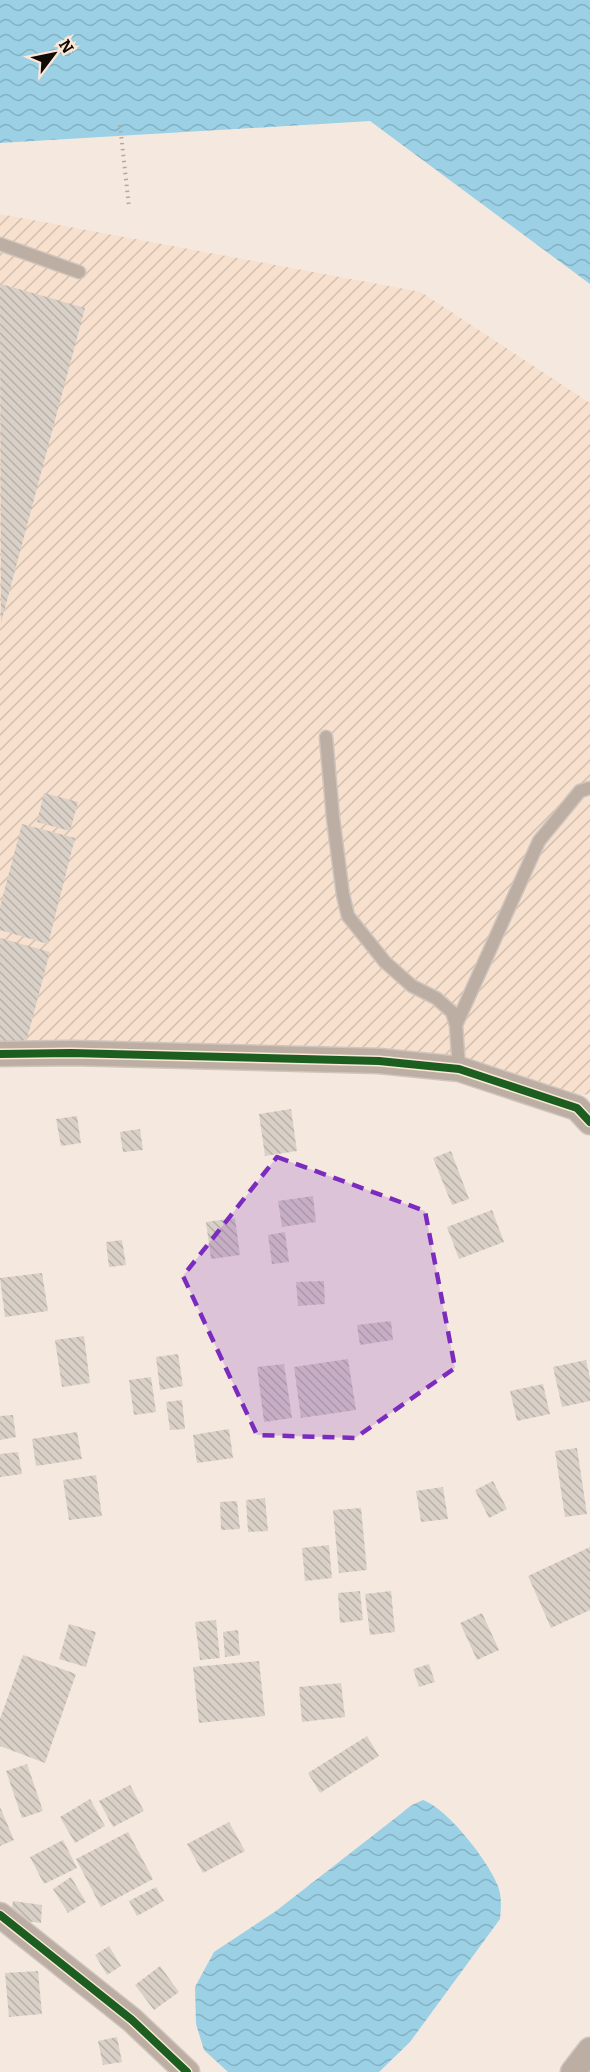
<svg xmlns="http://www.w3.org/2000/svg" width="590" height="2072" font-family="Bitter,serif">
<defs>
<pattern id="industrial-furrows" width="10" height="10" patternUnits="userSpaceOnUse" patternTransform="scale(1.5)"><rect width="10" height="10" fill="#f7e0cd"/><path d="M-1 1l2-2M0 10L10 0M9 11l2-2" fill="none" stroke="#d3bfae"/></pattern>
<pattern id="water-waves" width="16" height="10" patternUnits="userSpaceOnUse" patternTransform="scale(1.5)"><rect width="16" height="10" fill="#9bd0e5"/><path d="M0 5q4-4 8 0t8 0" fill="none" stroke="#84b1c3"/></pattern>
<pattern id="building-back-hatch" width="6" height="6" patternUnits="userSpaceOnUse" patternTransform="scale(1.5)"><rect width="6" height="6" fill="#d9d0c7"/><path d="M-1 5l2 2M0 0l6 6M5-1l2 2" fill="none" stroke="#b9b1a9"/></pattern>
</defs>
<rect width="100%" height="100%" fill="#f5e9df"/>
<path fill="url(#industrial-furrows)" d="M0,214l421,78 169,111v691l-63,7 -134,-49 -155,-7 -143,-2 -95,15z"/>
<path fill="url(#water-waves)" d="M0,0h590v284l-220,-163 -370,22z
M423,1800c25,9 66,62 75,86 4,11 3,22 2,33l-90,123 -31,30h-151l-24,-22 -8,-26 -1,-37 19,-35 62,-41 136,-106z"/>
<path fill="url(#building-back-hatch)" d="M1,284l84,24 -84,315 -1,-335z
M44,793l34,9 -8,29 -33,-9z
M22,824l53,14 -27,106 -48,-14v-23z
M0,938l50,14 -26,98 -24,-7z
M291,1109l6,42 -32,5 -6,-42z
M77,1116l4,27 -20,3 -5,-27z
M140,1129l3,21 -20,2 -3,-20z
M451,1151l18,48 -17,6 -19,-47z
M313,1196l3,26 -34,5 -4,-26z
M492,1210l12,32 -45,17 -12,-32z
M235,1218l5,37 -29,4 -5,-37z
M285,1232l4,30 -17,2 -4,-29z
M122,1240l4,25 -17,2 -3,-25z
M42,1273l6,38 -43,6 -5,-39z
M324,1281l1,23 -27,2 -2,-24z
M391,1321l2,19 -33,5 -3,-20z
M84,1336l6,47 -28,4 -7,-47z
M178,1354l5,32 -23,4 -4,-33z
M348,1359l8,51 -55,8 -7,-51z
M586,1360l4,18v23l-28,6 -9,-40z
M284,1364l8,54 -28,4 -7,-55z
M151,1377l5,35 -22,3 -5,-35z
M543,1384l7,30 -33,7 -7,-30z
M182,1400l3,29 -15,1 -4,-28z
M13,1415l3,22 -16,3v-24z
M229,1429l4,29 -36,5 -4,-28z
M77,1432l5,27 -46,7 -4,-27z
M577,1448l10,66 -22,3 -10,-66z
M18,1452l4,22 -22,3v-23z
M96,1475l6,41 -33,4 -6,-40z
M493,1481l14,28 -18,9 -14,-28z
M443,1487l5,32 -27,3 -5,-31z
M265,1498l3,33 -20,1 -2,-32z
M237,1501l3,28 -19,1 -1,-28z
M361,1508l6,62 -28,3 -6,-63z
M329,1545l3,33 -27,3 -3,-33z
M590,1547v63l-39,18 -23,-52z
M360,1591l3,29 -23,3 -2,-30z
M391,1591l4,41 -25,3 -5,-41z
M482,1613l17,37 -22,10 -17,-37z
M216,1620l4,38 -20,2 -5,-38z
M69,1624l27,8 -10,35 -27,-8z
M238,1630l2,25 -15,2 -2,-25z
M23,1655l53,19 -31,89 -45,-17v-27z
M259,1661l6,55 -66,7 -6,-56z
M429,1664l6,18 -16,5 -6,-18z
M341,1683l4,34 -43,5 -3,-35z
M367,1736l12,20 -59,37 -12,-20z
M27,1764l16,47 -21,7 -16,-47z
M130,1785l14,26 -31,16 -14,-26z
M90,1799l15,27 -30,17 -15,-26z
M0,1807l14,33 -14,6z
M229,1822l16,29 -42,22 -16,-29z
M128,1832l25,47 -52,28 -25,-48z
M63,1840l14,28 -33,16 -14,-27z
M71,1877l15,25 -18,11 -15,-24z
M156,1887l8,14 -27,15 -8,-15z
M13,1901l29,4 -1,18 -31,-4z
M109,1946l12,20 -14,9 -12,-20z
M160,1966l19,26 -25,18 -19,-25z
M38,1971l4,43 -33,3 -4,-44z
M117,2037l5,25 -19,3 -5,-24z"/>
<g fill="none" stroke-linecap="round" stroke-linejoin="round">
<defs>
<path id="lane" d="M0,244l79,28
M326,737l7,81 10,77 5,21 37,46 27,24 24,12 16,14 4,13 3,44
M456,1025l83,-184 41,-50 10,-3"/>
<path id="street" d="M0,1054l71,-1 308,8 80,8 118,39 13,14
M0,1915l132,105 55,52
M573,2072l17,-22"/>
</defs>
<use href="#lane" stroke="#cfc5be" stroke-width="15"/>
<use href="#street" stroke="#cfc5be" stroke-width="27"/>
<path stroke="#b4a89f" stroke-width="4" stroke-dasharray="1.5 4.5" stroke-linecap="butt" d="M120,125l9,82"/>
<use href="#lane" stroke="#bcaea3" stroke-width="12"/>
<use href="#street" stroke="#bcaea3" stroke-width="24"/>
<defs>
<path id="cycleway" d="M0,1054l71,-1 308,8 80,8 118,39 13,14
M0,1915l132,105 55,52"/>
</defs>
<use href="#cycleway" stroke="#fde8d7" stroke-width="11"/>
<use href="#cycleway" stroke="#1b5e20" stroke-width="8"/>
</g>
<path fill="#7b2cbf" fill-opacity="0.2" stroke="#7b2cbf" stroke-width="4.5" stroke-dasharray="12 8" stroke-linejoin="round" d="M277,1157l148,54 30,157 -100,70 -98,-3 -74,-159z"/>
<g transform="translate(54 54) rotate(58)" stroke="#fde8d7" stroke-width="4.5" paint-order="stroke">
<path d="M0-4.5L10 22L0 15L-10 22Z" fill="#120a04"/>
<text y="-9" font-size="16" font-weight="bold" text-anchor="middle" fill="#120a04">N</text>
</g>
</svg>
